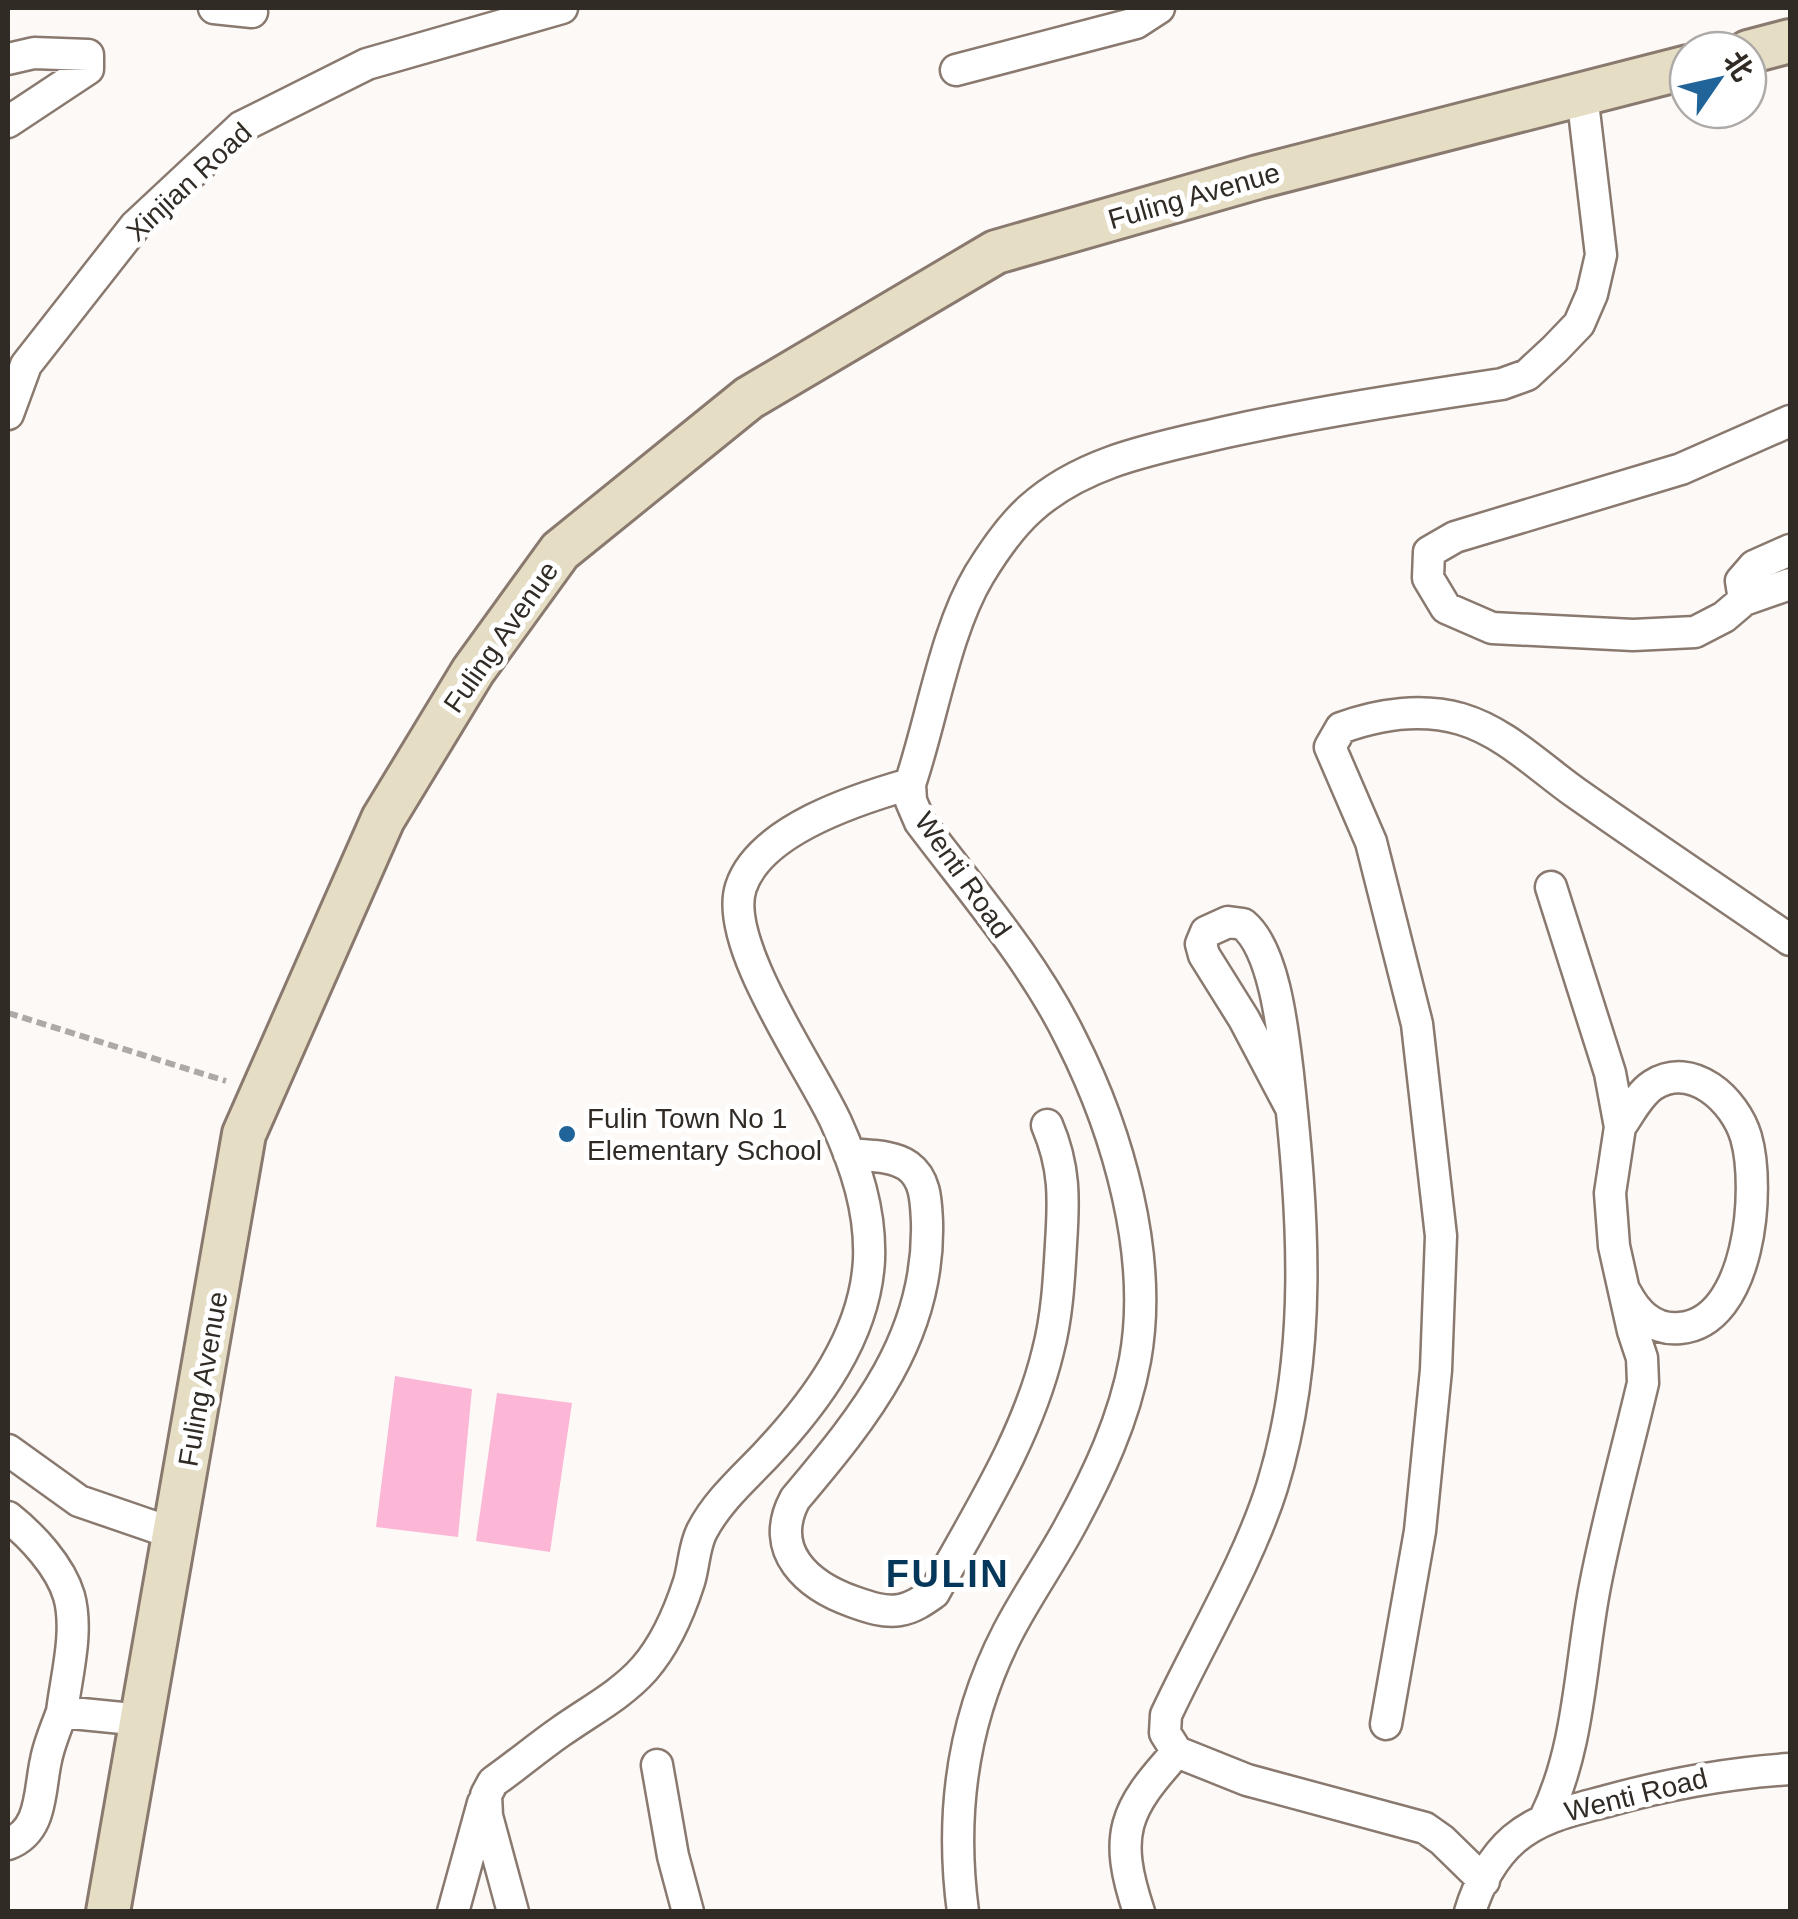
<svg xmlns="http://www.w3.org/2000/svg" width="1798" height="1919" font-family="Helvetica,'Noto Sans SC',sans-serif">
<rect width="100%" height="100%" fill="#fdf9f7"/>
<path fill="#fcb6d6" d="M395,1376l77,13 -14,148 -82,-10z
M497,1393l75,10 -22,149 -74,-11z"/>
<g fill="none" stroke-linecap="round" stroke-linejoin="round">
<defs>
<path id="minor" d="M214,8l38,4
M8,59l26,-6 54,2v14l-80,53
M956,70l180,-47 23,-15
M8,414l18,-49 109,-139 106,-99 126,-63 195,-56
M1790,421l-109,48 -226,68 -26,15 -1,26 18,30 46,20 141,7 62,-3 29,-15 20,-17 46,-16
M1744,600l-3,-19 13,-15 36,-16
M1291,1108l-47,-89 -40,-64 -3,-11 5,-12 22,-10 15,2c32,26 40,109 45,150 15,140 26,277 -16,413 -24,76 -72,155 -106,228l-1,18 12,19 70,28 178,48 17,12 42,41
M1620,1127c10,-14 19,-33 33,-42 39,-25 82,15 93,52 15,52 4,185 -66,191 -26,3 -43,-14 -54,-35
M849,1154c18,2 44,1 59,12 18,13 18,36 19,56 3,115 -62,194 -132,277 -28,52 13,87 59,103 14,5 31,11 46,8 13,-2 24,-10 34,-17 43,-78 93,-155 114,-242 9,-34 11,-71 13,-107 3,-45 4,-77 -14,-119
M8,1450l71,51 96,33
M8,1517c24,19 52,49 61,79 10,36 -3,81 -7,116
M1386,1724l34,-193 16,-161 5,-134 -24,-212 -46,-182 -41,-95 11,-19c38,-14 81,-20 120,-9 44,13 78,48 115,74 71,50 143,98 214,147
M657,1765l16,91 15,56
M1545,1818c35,-71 35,-155 50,-232 13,-68 32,-135 48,-203l-1,-25 -9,-27 -19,-85 -4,-53 10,-66 -10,-54 -59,-186
M8,1844c35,-13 31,-53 38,-84 3,-16 10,-32 16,-48l80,8
M453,1912l30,-109
M513,1912l-26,-96 -1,-21 7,-13c23,-16 44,-34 67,-50 28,-20 61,-37 84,-63 22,-25 35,-56 45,-87 5,-16 5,-36 13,-51 15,-29 41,-52 63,-75 51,-54 100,-120 104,-196 2,-49 -13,-94 -33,-138 -24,-53 -114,-179 -95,-235 19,-57 116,-88 169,-103
M963,1912c-13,-97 0,-193 45,-280 18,-35 42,-69 61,-104 29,-53 55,-108 66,-168 19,-104 -17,-228 -64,-321 -38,-78 -99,-148 -151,-217l-9,-21 -1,-17c22,-65 35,-152 69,-209 14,-23 31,-48 51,-66 54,-49 128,-61 196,-77 91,-20 183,-34 276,-48l25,-9 28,-26 24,-25 13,-30 9,-39 -19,-161
M1139,1912c-26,-78 -15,-102 38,-160
M1470,1912c8,-27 23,-55 44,-73 27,-23 60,-29 93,-38 61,-17 120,-28 183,-32"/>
<path id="secondary" d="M1748,52l42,-11
M108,1912l136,-778 139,-315 90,-148 87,-120 189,-153 247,-146 262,-75 430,-110"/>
</defs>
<use href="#minor" stroke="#89796e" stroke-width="35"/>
<use href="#secondary" stroke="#89796e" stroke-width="48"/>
<path stroke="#aea9a6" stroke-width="6" stroke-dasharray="10 5" stroke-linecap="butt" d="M8,1013l218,68"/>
<use href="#minor" stroke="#fff" stroke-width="30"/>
<use href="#secondary" stroke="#e6dec4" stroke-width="42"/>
</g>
<circle fill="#206499" stroke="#fff" stroke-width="4" cx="567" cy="1134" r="10"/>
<g text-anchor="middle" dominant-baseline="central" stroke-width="10" stroke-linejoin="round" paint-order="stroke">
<g font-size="28" fill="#312b26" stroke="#fff">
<text transform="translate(189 182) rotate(-43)">Xinjian Road</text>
<text transform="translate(1194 196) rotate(-16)">Fuling Avenue</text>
<text transform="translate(501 637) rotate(-55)">Fuling Avenue</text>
<text transform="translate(963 875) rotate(55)">Wenti Road</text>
<text transform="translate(203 1379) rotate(-80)">Fuling Avenue</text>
<text transform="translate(1636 1795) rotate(-14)">Wenti Road</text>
</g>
<g font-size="28" fill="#312b26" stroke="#fff" text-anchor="start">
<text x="587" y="1118">Fulin Town No 1<tspan x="587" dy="32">Elementary School</tspan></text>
</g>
<g font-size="38" font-weight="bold" letter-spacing="2.5" fill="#05375b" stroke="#fff">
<text x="948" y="1574">FULIN</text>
</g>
</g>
<rect width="1798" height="1919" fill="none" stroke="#312b26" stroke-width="20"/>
<g transform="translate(1718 80) rotate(56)"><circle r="48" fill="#ffffff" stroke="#adaaa8" stroke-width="2.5"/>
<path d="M0-8L18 38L0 25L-18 38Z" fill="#206499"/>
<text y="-15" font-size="28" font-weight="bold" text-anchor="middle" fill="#312b26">北</text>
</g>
</svg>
